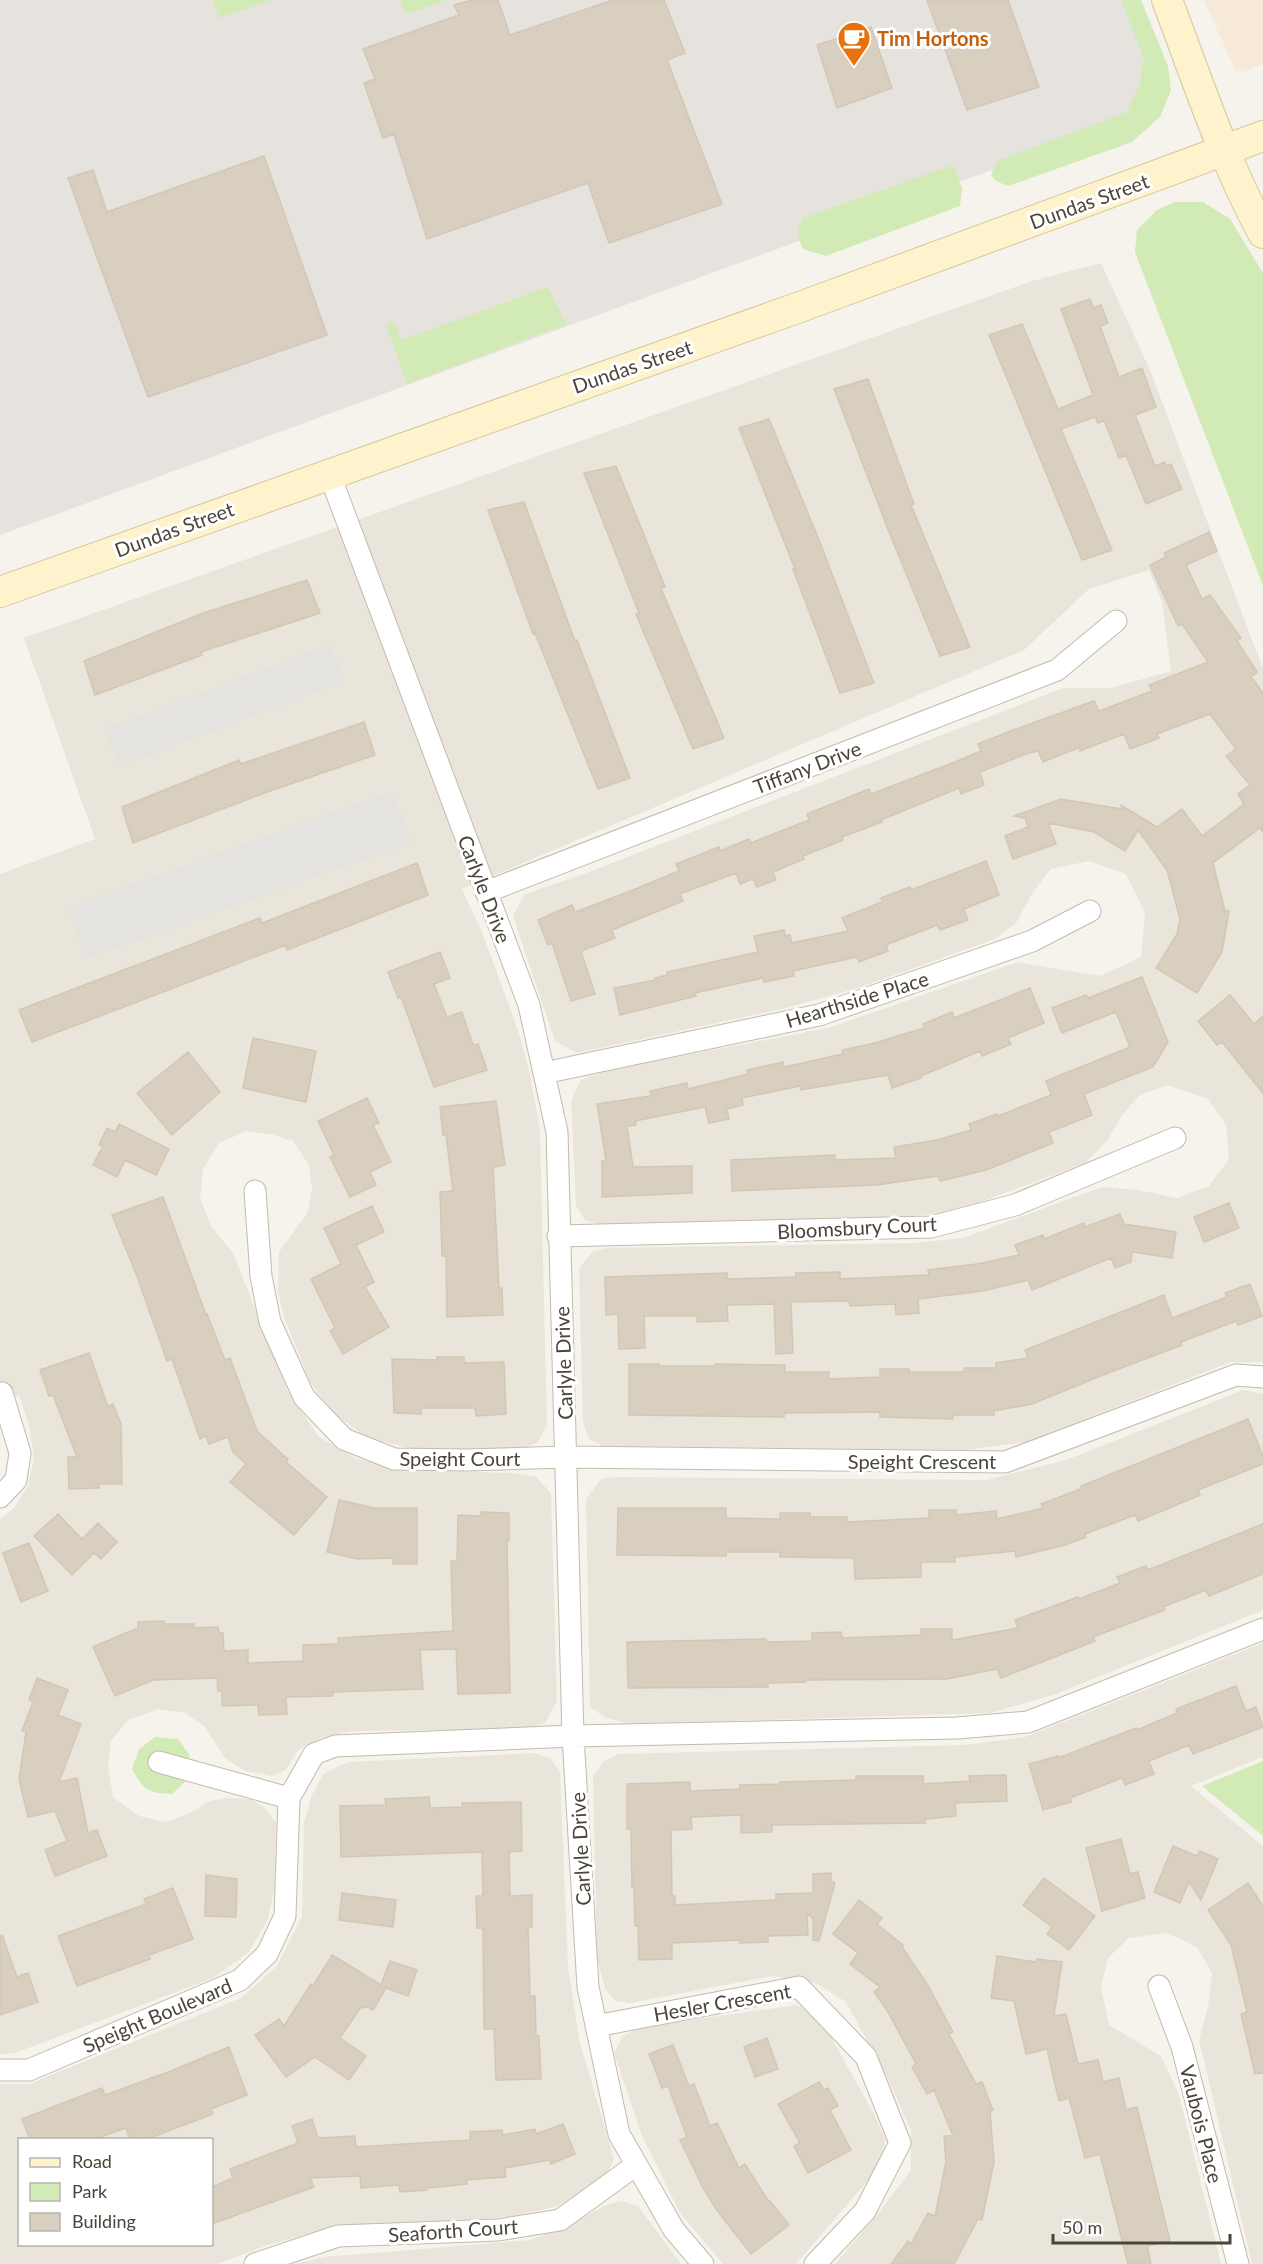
<svg xmlns="http://www.w3.org/2000/svg" width="1263" height="2264" font-family="Lato,sans-serif">
<rect width="100%" height="100%" fill="#f6f3ec"/>
<path fill="#eae5da" fill-rule="evenodd" d="M1101,263l49,107 113,299v693h-32l-205,80 -61,8 -362,-4 -14,-7 -6,-17 -4,-154 14,-17 15,-3 306,-5 49,-5 139,-51 36,3 39,8 32,-12 20,-27 -3,-34 -18,-26 -41,-14 -27,10 -18,20 -15,26 -22,22 -131,49 -81,7 -271,7 -17,-6 -9,-14 -5,-105 9,-20 13,-6 42,-10 193,-37 190,-66 82,14 41,-19 4,-44 -19,-39 -37,-13 -38,8 -18,23 -17,31 -21,16 -134,48 -75,21 -209,45 -22,-12 -42,-125 12,-22 56,-19 482,-187h48l60,-17 -9,-69 -13,-32 -60,19 -65,61 -562,239 20,43 36,98 12,45 10,55 7,296 -10,17 -20,7 -109,-2 -42,-11 -33,-24 -23,-31 -26,-65 -6,-26 1,-39 29,-40 4,-24 -3,-23 -16,-24 -19,-6 -27,-4 -28,12 -16,26 -3,29 11,28 22,27 55,139 31,45 36,21 43,12 113,3 24,3 16,17 6,208 -12,22 -21,6 -170,2 -32,6 -24,13 -12,20 -13,6 -28,-5 -20,-13 -21,-32 -19,-13 -27,-4 -30,11 -17,21 -3,26 5,30 26,19 27,6 24,-9 20,-12 19,-3 22,1 15,10 10,14 -2,67 -6,29 -19,33 -36,26 -198,75 -15,1v-535l14,-11 14,-22 6,-28 -5,-33 -10,-30 -19,7v-528l95,-35 -71,-201 1008,-357z
M1243,1390l20,4v216l-207,84 -66,19 -359,11 -25,-6 -16,-11 -4,-208 15,-20 13,-2 372,3 80,-20z
M1263,1643v114l-72,29 72,60v418h-11l-53,-224 9,-33 4,-34 -15,-26 -30,-14 -38,5 -21,20 -7,29 8,38 52,31 18,39 42,169h-386l42,-49 34,-45v-40l-23,-51 -42,-77 -30,-19 -44,-7 -142,27 -15,-2 -10,-13 -8,-29 -4,-183 12,-16 14,-6 346,-9 60,-8z
M534,1753l16,5 10,15 8,195 12,75 34,116 -9,18 -47,29 -49,11 -191,14 -53,15 -48,18h-217v-180h29l212,-86 36,-32 25,-50 2,-93 7,-26 12,-23 25,-12zM20,2140h192v104h-192z
M796,2005l14,7 13,11 51,91 11,25 -4,26 -85,99h-73l-43,-51 -38,-77 -28,-83 9,-17 20,-9z
M621,2201l17,5 43,58h-386l29,-7 206,-17 39,-15 37,-20z"/>
<path fill="#f7ead8" d="M1204,0h59v64l-26,10z"/>
<path fill="#e6e2dd" d="M0,0h212l7,17 53,-17h128l6,15 41,-15h684l25,73 -20,44 -1136,418z"/>
<path fill="#d2eab5" d="M212,0h60l-53,18z
M400,0h47l-41,15z
M1121,0h20l27,66 3,24 -11,27 -28,25 -124,44 -12,-5 -5,-6 6,-14 130,-49 12,-26 5,-27z
M953,165l9,23 -2,18 -134,50 -23,-7 -6,-15 6,-16z
M1175,202h28l27,17 33,54v313l-128,-334 2,-22 20,-20z
M548,287l18,37 -159,60 -21,-60 8,-3 7,19z
M155,1737l23,2 11,15 2,22 -19,18c-25,-1 -28,-4 -40,-25l7,-20z
M1263,1761v75l-61,-50z"/>
<path fill="#e5e3e0" d="M330,644l15,37 -226,86 -14,-38z
M391,791l22,51 -327,117 -17,-52z"/>
<path fill="#d8cfc1" stroke="#d3c7b4" stroke-width="1.5" d="M472,0h26l12,35 103,-35h51l21,53 -18,7 55,144 -113,39 -21,-60 -161,56 -33,-105 -11,4 -19,-55 11,-4 -12,-30 96,-34 -5,-10z
M927,0h81l31,87 -72,23z
M871,27l21,61 -55,20 -20,-63z
M264,156l63,179 -179,62 -80,-219 25,-8 14,42z
M1090,299l3,9 8,-3 7,18 -8,3 19,51 23,-9 14,39 -21,8 20,51 10,-4 1,4 5,-2 11,25 -36,15 -20,-49 -7,3 -15,-38 -6,3 -3,-6 -34,12 51,121 -30,10 -93,-225 33,-11 36,85 35,-14 -32,-86z
M868,379l46,125 -3,1 59,142 -30,9 -51,-124 -55,-143z
M769,419l50,121 55,143 -34,10 -47,-124h2l-56,-141z
M616,466l49,121 -4,1 63,150 -31,11 -57,-135 3,-1 -55,-140z
M524,502l51,139 2,-1 53,138 -32,11 -63,-156 -2,1 -45,-124z
M1209,532l8,19 -31,14 16,34 8,-4 31,43 -4,3 20,31 -6,5 12,16v139l-3,-4 -47,35 12,48h4l-7,41 -25,41 -41,-25 21,-34 3,-15 -13,-49 -29,-40 -13,21 -31,-19 -46,-9 8,21 -43,15 -8,-23 23,-9 -3,-9 -11,-2 47,-17 61,10 -1,-4 36,22 25,-18 20,27 42,-32 -6,-10 12,-9 -24,-29 10,-7 -26,-35 -53,20 2,4 -29,11 -6,-15 -44,17v-4l-37,15 -5,-11 -9,2 -49,19 4,13 -23,9 -2,-6 -78,32 1,2 -40,15 1,3 -40,16 1,3 -31,13 3,8 -19,7 -4,-8 -13,5 -4,-11 -56,21 3,7 -71,29 3,8 -34,13 14,43 -24,7 -19,-58 -4,2 -10,-25 34,-15 3,7 53,-20 51,-21 -3,-7 43,-17 1,4 29,-12 2,4 58,-23 -2,-6 62,-25 2,5 79,-30 31,-13 -3,-7 35,-14 81,-29 5,10 53,-20 -3,-6 59,-23 -26,-38 -4,2 -28,-61 16,-8 -2,-4z
M307,580l13,33 -119,39 1,3 -107,40 -11,-34 119,-48z
M364,722l11,33 -108,37 -134,51 -11,-36 117,-47 2,4z
M986,861l13,34 -35,14 4,11 -28,10 -3,-5 -51,20 2,6 -29,11 -2,-5 -64,14 1,5 -30,6 -1,-4 -68,15 1,3 -76,19 -6,-27 41,-8v-2l12,-3v-3l91,-20 -4,-16 30,-6 1,6 5,-1 2,8 56,-12 -6,-13 40,-16 -1,-4 29,-11 1,3z
M417,863l11,32 -141,55 -1,-5 -254,97 -13,-32 241,-92 2,5z
M440,952l10,26 -16,6 13,33 15,-5 11,33 5,-1 9,26 -53,17 -33,-90 -3,1 -10,-26z
M1142,977l26,65 -15,25 -69,27 8,21 -43,17 4,11 -67,27 -46,11 -2,-5 -61,9 -145,6 -1,-31 104,-5v5l61,-2 -2,-11 43,-7 34,-10 -2,-6 28,-10 1,2 53,-21 -5,-14 84,-34 -14,-35 -54,21 -10,-25 34,-13 2,3z
M1030,988l14,35 -36,15 3,6 -29,12 -2,-5 -59,25v2l-29,10 -4,-13 -87,15 -1,-4 -58,12 1,7 -16,4 2,10 -20,4 -4,-16 -70,14 1,4 -9,1 6,41 59,-1v27l-90,4v-36h4l-9,-57 54,-8 -1,-5 37,-8 1,6 60,-15 -1,-4 36,-8 1,5 59,-13 -1,-4 33,-7 49,-15 -1,-4 29,-12 2,6z
M1230,995l24,29 9,-8v77l-41,-51 -5,3 -19,-24z
M253,1038l63,13 -10,51 -63,-14z
M188,1052l32,40 -48,43 -35,-42z
M367,1098l12,25 -6,2 18,37 -21,10 6,13 -26,12 -20,-40 4,-2 -16,-34z
M496,1101l9,64 -12,2 6,121h3l1,27 -56,2 -1,-61h-4l-2,-64 13,-1 -7,-56h-3l-3,-28z
M119,1124l50,25 -13,26 -31,-15 -8,17 -24,-12 10,-19 -4,-1 8,-17 8,4z
M163,1197l43,118 1,-1 18,46 5,-2 27,73 31,28 -2,3 41,35 -33,38 -64,-53 16,-18 -13,-12 -5,-15 -19,7 -3,-8 -6,3 -28,-80 -5,2 -30,-85 -25,-61z
M1229,1203l10,25 -35,14 -10,-25z
M372,1206l12,26 -28,13 18,37 -9,5 24,40 -46,27 -13,-23 5,-3 -24,-49 30,-15 -17,-36z
M1120,1214l4,10 52,8 -4,26 -40,-6 -1,10 -16,6 -4,-10 -79,32 -4,-10 -45,11 -65,8 1,14 -23,2 -1,-11 -45,2 -1,-5 -58,1 2,51 -17,1 -2,-50 -47,1 1,16 -31,1v-6h-53l1,32 -26,1 -1,-35 -12,1 -1,-38 122,-4v6l69,-2v-4l44,-1v7l89,-4 -1,-5 49,-6 42,-9 -4,-10 28,-10 1,4 40,-16 1,4z
M1250,1284l12,32 -24,9 -2,-4 -55,21 1,3 -74,28 -76,31 -38,7v4h-41v4l-73,-2v-5l-96,1v4l-155,-2v-51h30v2h56v-2l70,1v7h44v7l51,-2v-8h29v3h55v-4h32v-5l32,-5 -3,-8 139,-55 8,23 55,-21 -2,-4z
M89,1353l19,54 5,-3 8,20 1,60h-23v4l-30,1 -1,-32h9l-24,-62 -4,1 -9,-26z
M437,1357h27v6l40,-1 2,52 -30,2 -1,-8h-54v6l-27,-1 -2,-54 45,1z
M1248,1419l15,37v8l-65,26 2,5 -62,26 -3,-6 -50,19 1,3 -21,8 -49,12 -1,-6 -60,6v5h-34v15l-66,2 -1,-21 -74,-1v-5h-54v4l-109,-1 1,-47h108v10l54,1v-6h30v4h37v5l82,-4v-8h27v5l40,-4 1,8 46,-11 -2,-4 40,-15v-3z
M339,1500l35,8h43v56h-24v-6l-36,1 -30,-7z
M481,1512l28,1v28h-2l3,152 -52,1 -2,-45 -36,1 3,39 -90,3v4l-47,1 1,17 -28,1 -1,-10 -36,1v-15h-4l-1,-13 -64,2 -38,16 -22,-49 45,-19v-6l26,-1v3h30v4l24,-1 1,6h4l1,18 24,-1v13l55,-2v-16l35,-1v-6l115,-7 -2,-70h6l1,-46 23,1z
M58,1514l24,25 16,-16 19,19 -16,17 -7,-6 -22,22 -38,-39z
M1263,1524v50l-54,22 -3,-6 -43,17 2,3 -72,27 2,4 -94,37 -4,-9 -50,10 -141,1v2l-38,1v4l-140,1 -1,-46 139,-3v3l46,-1v-8l29,-1 1,6 79,-3v-6h31v11l66,-12 -3,-8 63,-23 1,2 41,-16 -3,-6 29,-11 2,4z
M29,1543l19,48 -27,11 -18,-49z
M37,1678l31,12 -10,25 23,9 -22,58 18,-4 11,55 9,-3 10,26 -52,20 -10,-26 22,-9 -12,-30 -27,6 -9,-38 7,-47 -4,-1 11,-29 -4,-2z
M1236,1686l10,25 10,-4 7,20 -70,27 -4,-9 -40,16 5,13 -29,11 -3,-7 -52,20 1,4 -28,8 -14,-46 29,-8v2l78,-30 1,2 40,-17 -1,-4z
M1006,1775l1,26 -52,2 1,13 -31,3v4l-153,2v7l-31,1v-18l-50,2 1,12 -21,1 1,66h3v9l101,-5v-6l37,-1v-19l18,-1v8l4,2 -16,58 -6,-1v-22l-6,-4 1,21 -40,1v6l-28,1v-3l-68,3v16l-33,1 -1,-34h-3l-1,-39h-2l-1,-58h-4v-45l63,-2v9l50,-2v-4l40,-1v-2l76,-2v-4h67l1,8 46,-3 -1,-5z
M429,1797l1,11 32,-1v-4l59,-1 1,49 -13,1 1,44 22,-1v32h-4l2,69h5l1,40h3l2,43 -45,1 -2,-51h-10l-1,-101h-6l-1,-32h7l-1,-44 -141,5 -1,-51 46,-1 -1,-6z
M1121,1839l9,35 8,-2 7,26 -43,13 -16,-63z
M1173,1846l24,10 3,-5 18,8 -17,41 -12,-18 -9,21 -26,-11z
M206,1875l31,4 -1,38 -31,-1z
M1044,1878l51,38 -26,34 -22,-16 5,-7 -29,-22z
M1248,1883l15,23v167l-8,1 -14,-60 6,-2 -16,-67 -23,-35z
M173,1888l20,51 -44,16 1,4 -73,27 -19,-50 88,-32 -2,-5z
M342,1893l54,7 -3,27 -54,-7z
M859,1900l23,18 -5,6 26,21 -1,2 25,37 26,48 -4,2 27,50 6,-2 11,28 -3,1 4,51 -12,58 -4,-1 -24,45h-63l17,-23 3,3 17,-31 7,3 11,-54 -2,-26h9l-19,-46 -7,4 -15,-27 4,-3 -28,-52 -14,-20 6,-5 -30,-23 8,-11 -25,-19z
M2,1935l15,42 11,-4 10,29 -38,13v-79z
M332,1955l49,30 9,-24 27,9 -9,26 -22,-8 -13,22 -8,-4 -1,2 -3,-1 -21,31 26,18 -17,24 -34,-23 -29,20 -31,-42 24,-16 5,7 27,-42 2,2z
M997,1956l39,6 1,-3 25,3 -8,54 12,-2 12,50 20,-4 5,22 16,-4 7,32 11,-3 33,134 -23,5 4,18h-23l-28,-110 -15,4 -16,-60 -10,3 -12,-52 -21,5 -12,-53 -23,-3z
M767,2038l11,31 -23,8 -11,-30z
M673,2045l16,41 5,-2 16,42 7,-3 22,45 6,-4 24,38 1,-1 19,24 -38,29 -35,-45 -14,-23 -22,-46 7,-3 -19,-51 -6,2 -13,-34z
M229,2047l18,48 -36,14 2,5 -66,25h-17l-4,-11 -31,11h-65l-8,-20 80,-31 3,7 63,-23z
M819,2082l5,8 4,-2 10,18 -8,4 21,40 -43,23 -14,-27 6,-3 -22,-39z
M312,2119l6,19 37,-2 1,11 114,-7v-8l32,-2 1,5 32,-6 1,5 27,-10 12,30 -24,10 -2,-4 -44,8 1,9 -40,3 1,4 -40,4v2l-27,2 -1,-7 -38,3 -1,-12 -50,2 4,9 -102,37v-37l21,-9 -3,-9 68,-26 -6,-17z"/>
<g fill="none" stroke-linecap="round" stroke-linejoin="round">
<defs>
<path id="street" d="M329,473l200,532 28,127 16,604 15,251 31,147 55,96 29,34
M486,892l571,-222 59,-49
M544,1073l275,-58 213,-74 58,-30
M255,1191l6,85 9,46 34,75 40,42 50,20 73,1 98,-3 440,5 231,-87 27,2
M558,1236l373,-9 84,-22 160,-67
M0,1497l16,-17 4,-27 -18,-60
M159,1762l130,36
M1159,1986l23,61 56,217
M596,2026l203,-39 67,70 34,86 -35,68 -50,53
M0,2070h29l211,-90 27,-26 18,-38 4,-118 25,-44 21,-8 238,-10 384,-8 71,-6 235,-93
M255,2264l83,-28 160,-6 62,-10 76,-55"/>
<path id="secondary" d="M1167,0c30,79 56,159 96,233
M0,592l800,-285 463,-171"/>
</defs>
<use href="#street" stroke="#c2bbae" stroke-width="23"/>
<use href="#secondary" stroke="#d6c79b" stroke-width="32"/>
<use href="#street" stroke="#fff" stroke-width="21"/>
<use href="#secondary" stroke="#fff3cd" stroke-width="30"/>
</g>
<defs>
<symbol id="cafe-pin" viewBox="-11 -11 22 30"><path d="M0 17L-7.5 6A9.5 9.5 0 1 1 7.5 6Z" fill="#e8710a" stroke="#fff"/><path d="M-5.5-4.5H6V0H3Q3 3.5 0 3.5H-2.5Q-5.5 3.5-5.5 0ZM3-3.2v2h1.7v-2ZM-6 4.5H4V6H-6Z" fill="#fff"/></symbol>
</defs>
<g fill-rule="evenodd">
<use href="#cafe-pin" x="835" y="19" width="38" height="52"/>
</g>
<g text-anchor="middle" dominant-baseline="central" stroke-width="6" stroke-linejoin="round" paint-order="stroke">
<g font-size="20" font-weight="bold" fill="#c56008" stroke="#fff" text-anchor="start">
<text x="877" y="38">Tim Hortons</text>
</g>
<g font-size="20" fill="#4b4439" stroke="#fff">
<text transform="translate(1089 201) rotate(-20)">Dundas Street</text>
<text transform="translate(632 366) rotate(-19)">Dundas Street</text>
<text transform="translate(174 529) rotate(-20)">Dundas Street</text>
<text transform="translate(807 767) rotate(-21)">Tiffany Drive</text>
<text transform="translate(485 889) rotate(69)">Carlyle Drive</text>
<text transform="translate(857 999) rotate(-17)">Hearthside Place</text>
<text transform="translate(857 1227) rotate(-3)">Bloomsbury Court</text>
<text transform="translate(563 1363) rotate(-92)">Carlyle Drive</text>
<text x="460" y="1458">Speight Court</text>
<text x="922" y="1461">Speight Crescent</text>
<text transform="translate(580 1849) rotate(-93)">Carlyle Drive</text>
<text transform="translate(722 2002) rotate(-10)">Hesler Crescent</text>
<text transform="translate(157 2015) rotate(-23)">Speight Boulevard</text>
<text transform="translate(1202 2124) rotate(76)">Vaubois Place</text>
<text transform="translate(453 2230) rotate(-4)">Seaforth Court</text>
</g>
</g>
<rect x="18" y="2138" width="195" height="108" fill="#ffffff" stroke="#b7b4b0" stroke-width="1.5"/>
<rect x="30" y="2158" width="30" height="9" fill="#fff3cd" stroke="#b7b4b0" stroke-width="1.5"/>
<text x="72" y="2168" font-size="18" fill="#4b4439">Road</text>
<rect x="30" y="2183" width="30" height="18" fill="#d2eab5" stroke="#b7b4b0" stroke-width="1.5"/>
<text x="72" y="2198" font-size="18" fill="#4b4439">Park</text>
<rect x="30" y="2213" width="30" height="18" fill="#d8cfc1" stroke="#b7b4b0" stroke-width="1.5"/>
<text x="72" y="2228" font-size="18" fill="#4b4439">Building</text>
<path d="M1053 2234v9h177v-9" fill="none" stroke="#4b4439" stroke-width="3"/>
<text x="1062" y="2234" font-size="18" fill="#4b4439" stroke="#ffffff" stroke-width="4.5" paint-order="stroke">50 m</text>
</svg>
